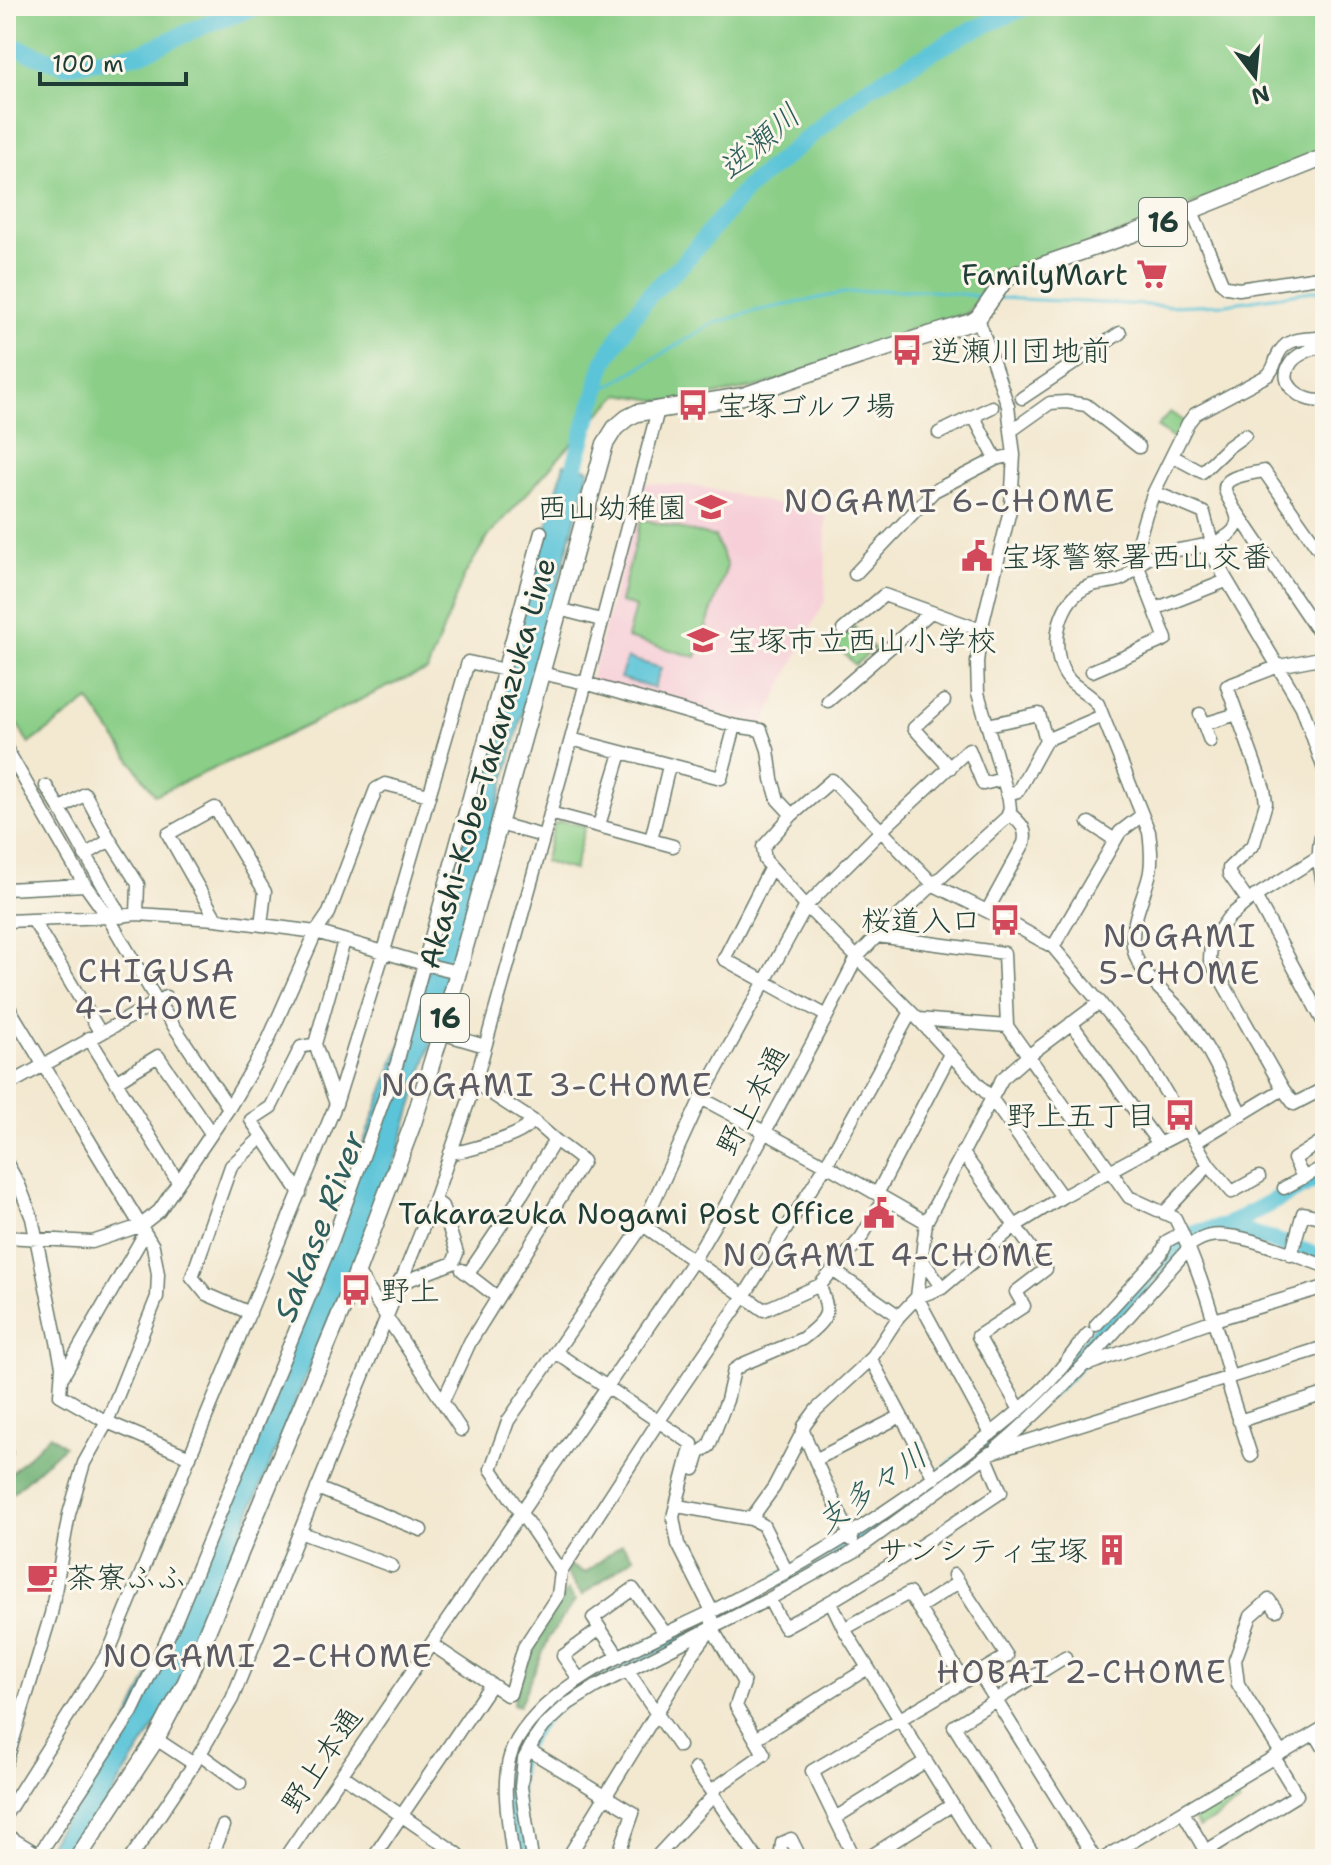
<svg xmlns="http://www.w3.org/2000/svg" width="1331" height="1865" font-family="'Shantell Sans','Klee One',sans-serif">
<rect width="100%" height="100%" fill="#fbf7ec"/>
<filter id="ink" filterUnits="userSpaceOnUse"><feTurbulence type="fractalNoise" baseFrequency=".0125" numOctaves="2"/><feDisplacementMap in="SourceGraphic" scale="16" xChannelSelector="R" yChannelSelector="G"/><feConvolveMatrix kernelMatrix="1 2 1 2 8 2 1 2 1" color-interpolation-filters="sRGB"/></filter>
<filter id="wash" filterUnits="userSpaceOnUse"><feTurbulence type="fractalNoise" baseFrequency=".006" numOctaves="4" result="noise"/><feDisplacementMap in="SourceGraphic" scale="32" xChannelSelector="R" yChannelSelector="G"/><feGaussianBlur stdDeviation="1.8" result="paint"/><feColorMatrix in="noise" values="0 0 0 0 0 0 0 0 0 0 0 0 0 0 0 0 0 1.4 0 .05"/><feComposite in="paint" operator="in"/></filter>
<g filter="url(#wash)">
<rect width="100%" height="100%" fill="#f3e8d0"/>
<path fill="#f6cfd8" d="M644,483l53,3 129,29 -1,85 -63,126 -172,-46z"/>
<path fill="#8ace87" stroke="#54865e" stroke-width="2" d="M6,6h1319v145l-210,85 -115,39 -34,39 -52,14 -17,7 1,4 -137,47 -87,17 -54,-9 -29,28 -104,116 -23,38 -37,95 -25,9 -134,64 -113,51 -66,-95 -60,44 -23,-39z
M1170,412l15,10 -10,18 -18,-13z
M641,519l74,18 12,29 -31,91 -69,-19 8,-31 -15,-5z
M854,627l20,22 -19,16 -17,-18v-6z
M561,821l24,5 -11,44 -30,-8 10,-38z
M1231,1788l8,15 -40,25 -6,-11 1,-6z"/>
<path fill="#6fb174" stroke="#477754" stroke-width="2" d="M50,1435l14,11 -58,53v-21z
M622,1544l12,13 -52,38 -16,-22 5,-7 14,7z
M568,1590l7,11 -25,35 -31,70 -6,-2 16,-57z"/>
<path fill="#5cc4d8" stroke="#3e8086" stroke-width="2" d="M564,464l25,5 -138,509 -54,178 -223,540 -103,163h-32l85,-130 95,-203 209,-555z
M627,658l34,10 -7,20 -34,-10z"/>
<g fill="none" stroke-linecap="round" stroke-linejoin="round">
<path stroke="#5cc4d8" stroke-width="3" d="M998,298l169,8 59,-2 99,-15
M597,393l115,-69 39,-12 93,-19 42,-3h37l64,7"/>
<path stroke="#5cc4d8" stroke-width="18" d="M6,44l58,21 78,-12 65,-29 52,-18
M569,488l20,-73 8,-22 3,-17 5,-15 25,-41 20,-26 32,-30 66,-77 120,-99 96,-54 63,-28
M1225,1227l100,-53
M1044,1393l22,-20 106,-124 24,-16 29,-6 44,12 56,20
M781,1581l62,-33 83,-57 69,-54
M522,1859c-3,-30 -13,-69 -6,-99 5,-22 28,-50 47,-63 51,-34 110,-58 164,-87"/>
</g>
</g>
<g filter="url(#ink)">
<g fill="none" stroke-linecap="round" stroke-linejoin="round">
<defs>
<path id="minor" d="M1192,211l30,72 5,4 12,2 86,-13
M1325,344c-11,5 -28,9 -34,19 -16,21 14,42 34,37
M1022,398l98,-65
M974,417l22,42
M1012,430l38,-27 16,-1 20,3 53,42
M939,433l53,-26
M1172,456l30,16 25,-24 18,-13
M1154,492l50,21 8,30
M1237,512l77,114h11
M1206,545l96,162 23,65
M855,574l79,-83 62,-32 18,-4
M559,609l42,11
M1155,609l71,-28
M843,630l41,-35 97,35
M1092,671l74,-32 -32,-83 12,-42 8,-22 34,-69 7,-9 73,-39c6,-6 6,-10 9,-18 8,-19 23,-18 41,-19l7,5
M541,673l44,10 150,43 26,4 7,20 4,29 6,21 14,15 -29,32 2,13 41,46 112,113 73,79 71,99
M828,701l103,-89
M944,701l-30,27 36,40
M1200,714l10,27
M1204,724l33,-10
M987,725l52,-11 7,26
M571,739l150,39 14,-52
M6,748l79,137 23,32 49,84 72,107
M46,786l14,23
M1007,794l11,-3 28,-51 56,-24
M550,813l123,33
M792,815l40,-35 102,105 71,35 48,27 90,107 66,111 -45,48 11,5c25,50 40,105 55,159
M1325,822c-10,27 -6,44 0,71
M1089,823l26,17
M499,824l44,12
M599,825l22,-72
M110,840l-25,-46 -25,15 61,108
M651,840l18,-74
M85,855l25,-15 28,44 -1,30
M771,867l-47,92 103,57
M6,889l79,-4
M1255,896l70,129
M1248,901l-19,-27v-6l25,-24 12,-41 -2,-14 -37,-103 52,-20 46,-9
M987,911l37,-68c4,-15 -5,-21 -15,-30
M216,919l-48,-85 47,-26 50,84 -4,33
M33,920l67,112
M6,921l102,-4 29,-3 79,5 100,13 108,32 34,8
M877,936l127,17 3,73
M1053,947l67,-115 22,-17
M6,1003l147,243 5,28 -1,23 -50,125 -23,41 -15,51 -18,100 -45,149
M918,1019l89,7 122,171 35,16
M441,1033l44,13
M89,1038l89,144
M315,1044l21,60
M117,1081l41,-25 53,77
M6,1086l160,-89
M1283,1089l11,15 31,-16
M701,1098l125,67 100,57
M1242,1115c-17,-31 -36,-74 -58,-101 -17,-21 -47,-39 -51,-68 -2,-23 9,-45 15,-66 5,-15 3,-33 1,-48l-51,-128c-8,-10 -20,-15 -28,-23 -21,-23 -15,-71 9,-89 12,-10 26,-8 40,-12 8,-2 13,-10 19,-15 6,-5 14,-9 21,-11 20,-6 49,-6 65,-16 38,-22 -20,-47 10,-60 9,-4 21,-5 30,-7l61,87
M1196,1142l87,-53 -73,-129 1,-18 17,-24 20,-17 70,-44
M1159,1144l29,-15
M962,1152l84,117 -30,23 8,14 -46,30 42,74
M450,1153c15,-1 62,-15 74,-24 2,-1 6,-7 8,-9
M6,1162l13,23 13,33 30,148 -2,29 47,27 83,35
M1209,1165l23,27 27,-15
M1303,1177l-9,-18 31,-20
M1284,1188l41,-22
M300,1193l-49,-73 20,-13 30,-60 14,-3 29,-103
M877,1194l73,-140
M643,1225l121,85 56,-25 41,-47 23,-39
M6,1237l86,5 48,-16 19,-15 70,-103 37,-63 50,-113 13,-19 47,-124 9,-5 44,11
M1188,1246c7,-4 14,-9 22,-10 31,-5 85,20 115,30
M1291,1255l12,-42 22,5
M921,1258l21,30
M462,1270l35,27
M834,1271l65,45
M357,1272l104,158
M468,1274l54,-80 33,-54
M400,1280l6,1 47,-18 4,-10 -15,-47 -8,-6
M250,1313l-44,-19 -14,-17 39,-111 31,-29
M1096,1325l65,-71 6,-13 15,-8
M555,1352l137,92 -19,73 5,27 34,67v17l32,55 -8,23 28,48 -53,37 46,68
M871,1359l63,119
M1089,1364l125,-44 111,-33
M63,1376l82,-143
M1226,1378l25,78
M443,1401l27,-59 113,-181 -28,-21 -23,-20 -57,-37
M1239,1421l86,-27
M991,1434l-74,-137 25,-9 73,-62 47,-29 97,-53 -88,-121
M6,1447v7
M997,1448c71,-60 130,-130 191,-199
M815,1460l86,-44
M694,1469l5,-16 10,-7 18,-46 7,-30 9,-6 59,-25c8,-6 22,-17 24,-26 2,-8 -4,-20 -6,-28
M317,1488l104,42
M683,1507l68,12 12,6 24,47
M751,1519l23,-32 29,-56
M6,1525v1
M299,1532l93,34
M852,1540l-37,-80 -12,-29 1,-5 12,-16 55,-51 28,-43 18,-19 9,-75 76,-143 26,-23 72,-54
M561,1572l-70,-103 17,-48 135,-196 58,-127 105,-192 75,-75 88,-82 14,35 20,-5
M769,1599l15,28c76,-40 146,-87 217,-135l-15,-35
M831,1602l13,27 142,230
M918,1608l41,-26
M1276,1610l-7,-10 -18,16 -16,44 3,24 43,69
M844,1629l65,-36 55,88
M431,1644l60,40
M619,1657l-26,-39 40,-29 32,44
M627,1670l52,76
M979,1673l116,186
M579,1679l-16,-23 37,-27
M1315,1733l10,17
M156,1739l38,25
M755,1739l113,-71
M529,1750l104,63 -16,46
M200,1754l40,29
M695,1769l16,22
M342,1775l116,79 -4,5
M1183,1812l27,47
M6,1814l103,-163 227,-547 48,-153 84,-289 37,8
M835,1818l91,-57
M6,1835l33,20
M1206,1851l91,-56 -23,-38
M36,1859l96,-147 44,-92 157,-381 64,-176 144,-531
M130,1859l64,-95 38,-65 202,-499 41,-117 96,-344 87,-329
M210,1859l13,-33
M284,1859l409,-598 30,-51 104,-194 30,-59 20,-21 130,-119 3,-8 -1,-9 -31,-107 -1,-31 4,-32 30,-124 3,-51 -6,-49 -30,-88
M372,1859l119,-175 16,11 3,-1 14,-47 34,-52 3,-23 97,-150 86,-126 82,-131 85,-153
M513,1859c-4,-37 -16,-85 4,-119 37,-62 130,-97 194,-128 25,-13 50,-26 75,-40 65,-36 128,-78 186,-124 27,-20 55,-42 78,-67 14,-15 25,-32 38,-47
M532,1859l-11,-72 3,-28 10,-19 10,-14 24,-22 29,-18 112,-57
M567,1859l125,-204 20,-27 57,-29 88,-49 133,-97 335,-106
M657,1859l2,-5 55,-59
M780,1859l2,-16 9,-4 10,20
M855,1859l-43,-88 195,-115 -53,-81
M866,1859l86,-54
M1036,1859l-82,-133 111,-69
M1103,1859l222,-132
M1313,1859l12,-7"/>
<path id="major" d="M77,1859l79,-120 30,-57 165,-394 62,-165 28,-90 164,-589 10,-16 12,-10 10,-5 106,-17 117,-40 112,-34 6,-4 28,-40 126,-44 193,-77"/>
</defs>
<use href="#minor" stroke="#69796b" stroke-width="15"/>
<use href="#major" stroke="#69796b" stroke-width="19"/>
<use href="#minor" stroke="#fff" stroke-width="12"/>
<use href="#major" stroke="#fff" stroke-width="16"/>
</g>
</g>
<defs>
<symbol id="supermarket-bare" viewBox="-9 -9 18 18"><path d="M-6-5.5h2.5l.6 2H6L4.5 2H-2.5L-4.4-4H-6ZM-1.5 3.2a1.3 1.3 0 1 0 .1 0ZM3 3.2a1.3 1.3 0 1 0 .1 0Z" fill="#d1495b" stroke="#fbf7ec" stroke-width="2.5" paint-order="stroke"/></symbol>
<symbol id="bus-bare" viewBox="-9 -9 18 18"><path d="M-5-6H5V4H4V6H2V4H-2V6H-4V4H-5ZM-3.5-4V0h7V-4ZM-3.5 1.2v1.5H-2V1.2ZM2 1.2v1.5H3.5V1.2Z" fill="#d1495b" stroke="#fbf7ec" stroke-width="2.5" paint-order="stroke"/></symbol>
<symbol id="school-bare" viewBox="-9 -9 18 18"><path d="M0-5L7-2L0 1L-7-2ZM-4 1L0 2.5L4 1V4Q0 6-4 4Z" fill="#d1495b" stroke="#fbf7ec" stroke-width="2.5" paint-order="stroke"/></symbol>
<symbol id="civic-bare" viewBox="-9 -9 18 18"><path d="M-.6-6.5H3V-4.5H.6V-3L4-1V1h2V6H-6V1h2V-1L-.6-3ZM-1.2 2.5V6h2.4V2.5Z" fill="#d1495b" stroke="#fbf7ec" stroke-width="2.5" paint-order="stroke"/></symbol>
<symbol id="building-bare" viewBox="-9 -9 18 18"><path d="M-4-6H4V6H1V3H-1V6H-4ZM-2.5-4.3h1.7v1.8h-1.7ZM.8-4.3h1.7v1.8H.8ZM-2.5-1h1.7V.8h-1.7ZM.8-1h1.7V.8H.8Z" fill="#d1495b" stroke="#fbf7ec" stroke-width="2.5" paint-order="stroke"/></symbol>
<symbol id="cafe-bare" viewBox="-9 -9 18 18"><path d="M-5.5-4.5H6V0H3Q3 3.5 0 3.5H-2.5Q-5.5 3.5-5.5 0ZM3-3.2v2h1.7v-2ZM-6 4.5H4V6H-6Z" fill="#d1495b" stroke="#fbf7ec" stroke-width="2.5" paint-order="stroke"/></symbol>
</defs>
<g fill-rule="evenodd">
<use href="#supermarket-bare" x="1130" y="252" width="44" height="44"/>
<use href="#bus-bare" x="885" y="328" width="44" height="44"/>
<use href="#bus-bare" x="671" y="383" width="44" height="44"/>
<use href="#school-bare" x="689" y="485" width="44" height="44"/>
<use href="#civic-bare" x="955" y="534" width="44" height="44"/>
<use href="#school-bare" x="681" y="618" width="44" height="44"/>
<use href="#bus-bare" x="983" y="898" width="44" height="44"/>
<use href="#bus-bare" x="1158" y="1093" width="44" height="44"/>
<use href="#civic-bare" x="857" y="1191" width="44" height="44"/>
<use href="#bus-bare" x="334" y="1268" width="44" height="44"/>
<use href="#building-bare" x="1090" y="1528" width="44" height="44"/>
<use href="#cafe-bare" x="20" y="1555" width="44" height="44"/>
</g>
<g text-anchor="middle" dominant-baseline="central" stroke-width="6" stroke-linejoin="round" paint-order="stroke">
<g fill="#fbf7ec" stroke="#61756b" stroke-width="2">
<rect x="1139" y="198" width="48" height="48" rx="6"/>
<rect x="421" y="994" width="48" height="48" rx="6"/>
</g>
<g font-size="28" font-weight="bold" fill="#1f3d34">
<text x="1163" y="222">16</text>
<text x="445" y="1018">16</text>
</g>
<g font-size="30" fill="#1f3d34" stroke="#fbf7ec" text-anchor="end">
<text x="1128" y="274">FamilyMart</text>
<text x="931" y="350" text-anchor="start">逆瀬川団地前</text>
<text x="717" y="405" text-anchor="start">宝塚ゴルフ場</text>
<text x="687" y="507">西山幼稚園</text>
<text x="1001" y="556" text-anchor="start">宝塚警察署西山交番</text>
<text x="727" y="640" text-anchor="start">宝塚市立西山小学校</text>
<text x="981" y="920">桜道入口</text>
<text x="1156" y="1115">野上五丁目</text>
<text x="855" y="1213">Takarazuka Nogami Post Office</text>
<text x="380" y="1290" text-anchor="start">野上</text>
<text x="1088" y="1550">サンシティ宝塚</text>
<text x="66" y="1577" text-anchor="start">茶寮ふふ</text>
</g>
<g font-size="30" fill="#1f3d34" stroke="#fbf7ec">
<text transform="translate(487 763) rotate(-74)">Akashi-Kobe-Takarazuka Line</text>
<text transform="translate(752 1100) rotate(-62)">野上本通</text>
<text transform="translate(321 1760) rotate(-56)">野上本通</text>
</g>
<g font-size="32" font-style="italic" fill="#2e5f5d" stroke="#fbf7ec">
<text transform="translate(759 141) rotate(-41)">逆瀬川</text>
<text transform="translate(319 1226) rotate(-69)">Sakase River</text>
<text transform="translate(871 1488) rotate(-35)">支多々川</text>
</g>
<g font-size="32" letter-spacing="2" fill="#5c5b64" stroke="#fbf7ec">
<text x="950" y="500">NOGAMI 6-CHOME</text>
<text x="1180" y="935">NOGAMI<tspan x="1180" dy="37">5-CHOME</tspan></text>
<text x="157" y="970">CHIGUSA<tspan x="157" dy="37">4-CHOME</tspan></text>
<text x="547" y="1084">NOGAMI 3-CHOME</text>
<text x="889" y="1254">NOGAMI 4-CHOME</text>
<text x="268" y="1655">NOGAMI 2-CHOME</text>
<text x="1082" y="1671">HOBAI 2-CHOME</text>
</g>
</g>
<rect width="1331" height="1865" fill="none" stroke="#fbf7ec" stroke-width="32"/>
<g transform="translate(1255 76) rotate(164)" stroke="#fbf7ec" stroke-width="6" paint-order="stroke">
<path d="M0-6L14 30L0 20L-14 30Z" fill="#1f3d34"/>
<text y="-12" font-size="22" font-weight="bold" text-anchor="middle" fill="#1f3d34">N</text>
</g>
<path d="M40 72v12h146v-12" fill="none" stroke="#1f3d34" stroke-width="4"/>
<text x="52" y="72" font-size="24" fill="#1f3d34" stroke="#fbf7ec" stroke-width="6" paint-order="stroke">100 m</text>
</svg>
